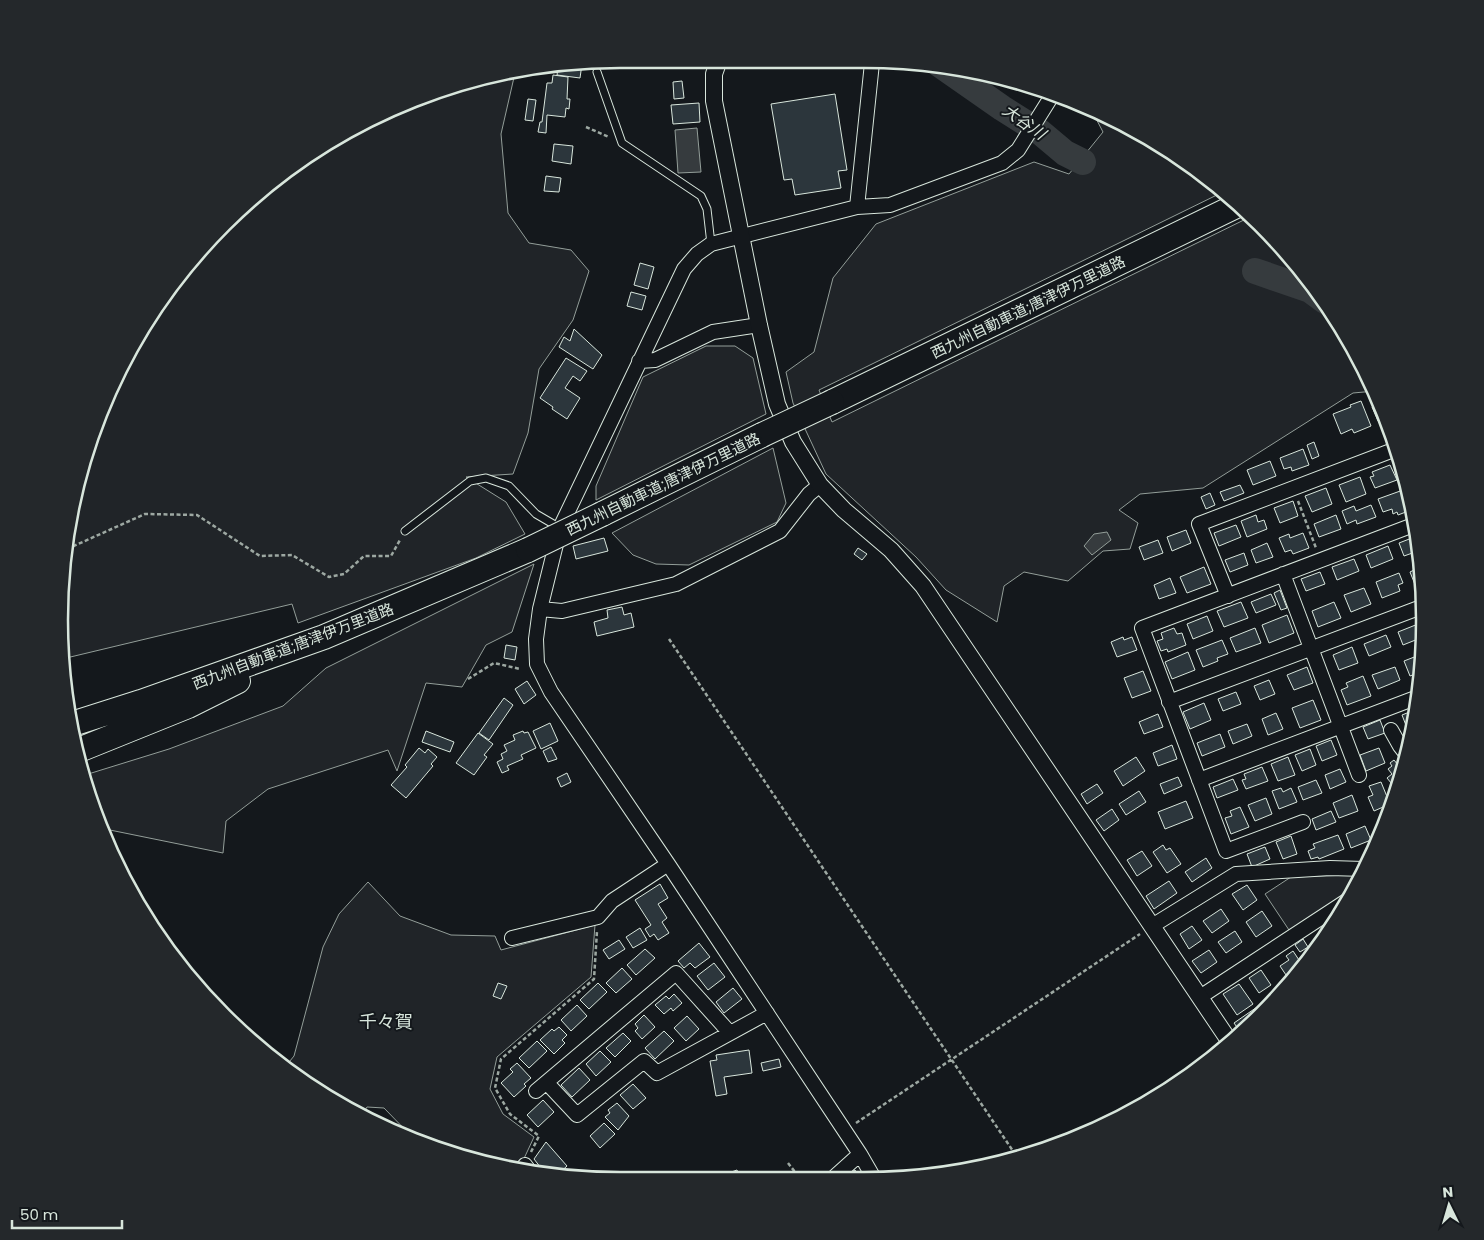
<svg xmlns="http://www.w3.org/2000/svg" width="1484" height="1240" font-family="Poppins,'Noto Sans JP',sans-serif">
<rect width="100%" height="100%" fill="#14181c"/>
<path fill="#202428" stroke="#939e99" d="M515,73l-14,61 7,79 21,30 42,7 18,21 -16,49 -34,49 -11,64 -15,41 -47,3 40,25 19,32 -49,24 -178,65 -6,-19 -230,55 -2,-76 29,-144 64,-131 70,-85 117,-89 135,-56z
M1091,109l21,8 64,36 47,39 -404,198 13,32 420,-206 9,7 39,47 -17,14 55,38 37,69 -22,2 -150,95 -63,6 -21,16 19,13 -8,26 -27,2 -35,30 -44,-9 -20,14 -7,36 -51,-32 -30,-33 -90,-83 -33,-71 -7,-31 28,-20 19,-74 43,-54 158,-62 35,12 34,-42z
M706,346h29l18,12 13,56 -170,86v-14l47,-109z
M773,448l13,55 -9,19 -88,43 -33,-1 -23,-9 -21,-22z
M534,564l-22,68 -26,13 -24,42 -36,-4 -29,88 -9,-21 -120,39 -42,32 -3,32 -123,-25 -15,-53 84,-26 114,-43 43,-38z
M1351,875l6,8 -5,9 -61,41 -26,-39 26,-17z
M368,882l32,34 51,19 44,1 6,14 94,-25 -4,52 -94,80 -7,32 13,25 31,23 -13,28 1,3 -82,-16 -24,-11 -32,-33 -17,-1 -6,9 -21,-10 -55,-39 9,-11 29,-109 16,-33z"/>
<path fill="#363b3e" stroke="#939e99" d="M697,128l4,44 -23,1 -3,-43z
M1107,532l4,8 -19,15 -8,-9 10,-12z"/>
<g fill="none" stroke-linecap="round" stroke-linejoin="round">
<path stroke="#363b3e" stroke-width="26" d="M939,64l63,44 38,24 25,21 18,9
M1255,271l55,19 15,11"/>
</g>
<path fill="#2c363c" stroke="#d8e6dc" d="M582,64l-2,14 -23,-3 1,-8z
M553,75l15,2 -1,22h3l-1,10 -3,-1 -1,9 -18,-2 -1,18 -8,-1 2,-10h2l5,-39h5z
M682,81l2,17 -10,1 -1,-17z
M835,94l12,76 -9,1 3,17 -46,7 -3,-16 -8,1 -13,-76z
M528,99l8,1 -3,21 -8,-1z
M699,103l1,19 -27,2 -2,-19z
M554,144l19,2 -2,18 -19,-3z
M546,176l15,2 -2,14 -15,-1z
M640,263l14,4 -6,22 -14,-4z
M631,292l15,4 -4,14 -15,-4z
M574,329l28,26 -9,14 -34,-22 5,-10 6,4z
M566,358l21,13 -7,10 -7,-5 -8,12 15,10 -13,21 -15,-10 1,-2 -13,-9z
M1361,401l10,25 -17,7 -2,-4 -11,5 -8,-20 18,-7 -1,-2z
M1382,404l4,14 -8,3 -6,-14z
M1314,442l5,14 -7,3 -5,-14z
M1303,449l6,16 -17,6 -1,-4 -7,2 -4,-11z
M1270,461l6,15 -23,9 -6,-15z
M1390,465l7,15 -22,8 -5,-11 4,-1 -2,-4z
M1360,477l6,17 -20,8 -7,-17z
M1240,485l4,8 -20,8 -4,-9z
M1326,488l6,16 -20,8 -7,-16z
M1403,490l8,20 -13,5 -1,-3 -4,2 -1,-5 -9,3 -5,-13z
M1210,493l5,12 -9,4 -5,-12z
M1293,501l5,15 -18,7 -6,-15z
M1371,505l5,12 -19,7 -1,-4 -9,4 -5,-13 12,-5 2,5z
M1256,515l2,7 6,-2 3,9 -20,8 -6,-16z
M1336,515l5,14 -22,8 -5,-13z
M1236,525l5,12 -22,9 -5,-13z
M1186,530l5,13 -19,8 -5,-14z
M1303,533l6,15 -16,6 -2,-4 -6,2 -6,-14 10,-4 1,4z
M1417,536l1,15 -14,5 -5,-13z
M604,538l4,13 -32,8 -3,-13z
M1158,540l5,13 -19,7 -5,-13z
M1267,543l6,14 -17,6 -5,-13z
M1388,546l5,13 -22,9 -5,-13z
M858,548l9,6 -5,6 -8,-6z
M1244,553l4,12 -18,7 -5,-12z
M1354,559l5,12 -22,9 -5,-13z
M1204,567l7,17 -24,9 -7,-16z
M1420,567l2,17 -6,3 -6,-15z
M1320,572l5,12 -19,7 -5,-12z
M1399,573l4,10 -5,2 2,6 -18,7 -6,-16z
M1170,578l6,15 -17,6 -5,-14z
M1364,588l7,16 -20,8 -7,-17z
M1280,590l7,18 -6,2 -7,-17z
M1271,594l5,11 -20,8 -5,-11z
M1241,602l7,16 -24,9 -7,-16z
M1334,602l7,16 -23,9 -6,-16z
M622,607l2,8 7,-2 3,14 -37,9 -3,-14 14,-4 -1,-8z
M1287,615l7,18 -25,10 -7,-18z
M1207,616l6,15 -20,8 -6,-15z
M1418,624l5,13 -20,8 -5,-13z
M1174,628l3,6 5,-1 4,12 -18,7 -1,-3 -6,2 -4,-10 6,-2 -2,-6z
M1255,628l6,15 -25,9 -6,-14z
M1386,635l5,12 -22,9 -5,-12z
M1123,637l1,3 8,-3 5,13 -20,7 -6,-15z
M1222,640l6,14 -11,4 1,3 -15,6 -7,-17z
M506,645l11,2 -2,13 -11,-2z
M1352,647l6,16 -19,7 -6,-15z
M1188,652l7,18 -23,9 -7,-17z
M1422,654l-2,18 -10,4 -6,-15z
M1307,667l6,16 -19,7 -7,-15z
M1395,667l5,13 -22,9 -6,-14z
M1143,671l8,20 -19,7 -8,-20z
M1363,676l8,20 -24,9 -6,-15 7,-3 -2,-4z
M1269,680l6,14 -15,6 -6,-14z
M527,681l9,14 -12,9 -9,-15z
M1236,692l5,12 -18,7 -5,-12z
M504,698l9,7 -24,35 -10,-7z
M1313,700l8,20 -21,8 -8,-20z
M1204,703l7,17 -21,9 -7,-17z
M1417,709l-2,16 -8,3 -5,-13z
M1276,713l7,16 -15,6 -6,-16z
M1158,714l5,13 -19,7 -5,-12z
M1380,720l5,13 -17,6 -5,-12z
M550,723l8,18 -17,8 -8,-18z
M1247,724l5,12 -19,8 -5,-13z
M426,731l28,11 -4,10 -28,-10z
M523,731l1,2 4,-1 8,16 -15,7 2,4 -16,7 2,4 -7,3 -5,-11 6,-3 -2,-5 6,-3 -3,-6 11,-5 -2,-5z
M478,733l15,11 -9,11 3,2 -13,18 -18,-12z
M1220,734l5,13 -23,9 -5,-13z
M1331,740l6,15 -15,6 -6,-15z
M1172,745l5,14 -19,7 -5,-13z
M551,747l6,12 -9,3 -5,-11z
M419,748l6,5 3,-4 9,8 -6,7 2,2 -27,32 -15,-13 16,-18 -2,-2z
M1379,748l6,15 -19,8 -6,-16z
M1310,749l6,16 -14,6 -7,-16z
M1136,757l9,14 -22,15 -9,-15z
M1288,757l7,18 -17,6 -7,-17z
M1394,760l8,10 -6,19 -9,-11 5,-4 -4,-5 4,-3 -2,-3z
M1262,767l6,14 -22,8 -4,-9 4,-1 -2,-5z
M1340,769l6,13 -16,7 -5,-14z
M567,773l4,9 -10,5 -4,-9z
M1178,777l4,9 -18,8 -4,-10z
M1233,779l5,11 -21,8 -4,-11z
M1316,780l6,13 -19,7 -5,-13z
M1381,782l9,22 -16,7 -6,-14 5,-2 -4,-9z
M1097,784l6,9 -16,11 -6,-10z
M1281,788l2,4 8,-4 6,14 -18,7 -7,-18z
M1139,791l7,11 -20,13 -7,-11z
M1352,795l6,16 -19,7 -6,-15z
M1266,798l6,16 -17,7 -7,-16z
M1186,801l7,17 -28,11 -7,-17z
M1240,807l9,20 -18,7 -6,-16 7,-2 -2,-5z
M1112,809l7,11 -15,11 -8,-11z
M1331,811l5,11 -20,8 -4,-11z
M1386,823l-3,12 -2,3 -5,-11z
M1365,826l6,14 -20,8 -5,-14z
M1338,835l6,14 -25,10 -1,-2 -7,2 -3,-8 7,-3 -2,-4z
M1291,836l6,18 -14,5 -7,-17z
M1163,845l3,5 4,-2 11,16 -14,9 -14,-21z
M1265,847l5,12 -18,8 -5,-13z
M1142,851l10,15 -15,10 -10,-16z
M1206,858l6,10 -20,14 -7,-10z
M1169,881l8,12 -23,16 -8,-13z
M660,884l8,14 -10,6 9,14 -5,4 7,11 -11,7 -4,-6 -4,3 -5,-8 6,-4 -16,-25z
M1247,885l10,15 -14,10 -11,-16z
M1221,909l8,12 -17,12 -9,-12z
M1262,911l10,15 -16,11 -10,-15z
M1332,925l1,2 -7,11 -4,-6z
M1192,926l10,14 -13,9 -9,-15z
M640,928l7,12 -14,8 -7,-11z
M1235,931l7,11 -16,11 -8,-11z
M1303,939l5,8 -8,5 -5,-7z
M619,940l6,9 -16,10 -6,-9z
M699,943l11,14 -15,11 -5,-5 -6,5 -6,-7z
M645,949l10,9 -19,17 -9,-10z
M1209,950l8,12 -16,11 -9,-12z
M1293,951l10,15 -5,6 -10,6 -8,-12 9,-6 -3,-4z
M714,963l11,14 -17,13 -11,-14z
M622,968l10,11 -16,14 -10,-10z
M1261,970l10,15 -12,8 -10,-15z
M498,983l9,3 -6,13 -8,-3z
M598,983l9,9 -18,17 -9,-9z
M1239,984l14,20 -16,11 -14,-21z
M733,988l9,11 -18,14 -8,-11z
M674,994l8,9 -9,8 -2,-3 -7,6 -9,-9 11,-9 3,3z
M577,1005l10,11 -16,15 -10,-11z
M1260,1005l5,7 -24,21 -7,-10z
M644,1015l11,12 -13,12 -7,-8 3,-3 -3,-4z
M687,1016l12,13 -13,12 -12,-13z
M559,1027l8,8 -5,5 3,3 -11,11 -14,-14 12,-11 2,2z
M664,1031l10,10 -19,18 -10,-11z
M623,1033l8,8 -16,16 -9,-9z
M537,1041l10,10 -18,17 -10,-10z
M749,1050l3,23 -28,4 3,17 -11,2 -6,-35 7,-1 -1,-5z
M600,1051l11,11 -15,14 -10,-12z
M779,1059l2,8 -18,4 -2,-8z
M517,1063l14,15 -7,6 2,2 -12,11 -13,-14 12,-11 -3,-3z
M579,1068l11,12 -18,17 -11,-12z
M633,1084l13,14 -13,11 -13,-14z
M543,1100l11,12 -16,15 -11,-12z
M617,1103l12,13 -11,14 -13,-13 5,-4 -2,-3z
M604,1123l11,11 -15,14 -10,-12z
M546,1142l21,24 -10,9 -13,-3 -10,-13z
M737,1170l4,11 -42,-1 16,-6 2,3z
M855,1170l7,11h-17l-1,-4z"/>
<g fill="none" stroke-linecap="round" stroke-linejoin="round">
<defs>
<path id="service" d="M597,72l25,71 79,53 6,13 4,35
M405,531l65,-50 16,-3 23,8 27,28 24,14"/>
<path id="minor" d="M857,207l15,-144
M639,361l16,-1 58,-28 46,-7
M1283,574l76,201
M1228,596l-29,-72 197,-75
M540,609l22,2 114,-27 104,-53 29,-37 11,-9
M1169,702l255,-96
M1391,730l9,16 7,9
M1199,780l219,-83
M1303,822l-77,29 -84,-223 274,-104
M1152,926l84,-52 94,-6 34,1
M512,938l86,-21 14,-16 56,-37
M1200,997l148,-97
M547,1083l30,32 67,-54 13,12 110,-60
M536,1091l140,-118 54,60
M525,1165l3,4
M875,1180l-15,-26 -192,-290 -117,-172 -14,-28 -1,-25 4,-30 20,-81 124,-259 13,-15 14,-10 146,-37 33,-2 112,-42 16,-13 35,-56
M830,1181l30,-27"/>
<path id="tertiary" d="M719,60l-5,14v27l45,224 18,79 16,38 27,43 24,25 47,40 32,36 307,456"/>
<path id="motorway" d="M832,402l406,-197
M602,514l160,-79
M72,724l69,-22 183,-65 204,-87
M79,750l109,-44 50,-25"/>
</defs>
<use href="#service" stroke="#d8e6dc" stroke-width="9"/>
<use href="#minor" stroke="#d8e6dc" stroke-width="16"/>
<use href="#tertiary" stroke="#d8e6dc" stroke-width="18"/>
<use href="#motorway" stroke="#d8e6dc" stroke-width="26"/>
<path stroke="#9da8a2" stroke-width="2.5" stroke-dasharray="4 2.5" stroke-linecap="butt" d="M586,127l23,10
M1298,501l18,47
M67,549l78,-35 52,1 63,41 32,-1 37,22 15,-3 20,-18h27l9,-16
M669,639l348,518
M468,679l26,-16 26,6
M856,1123l284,-189
M531,1152l8,-16 -29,-22 -15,-26 6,-29 93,-80 3,-48
M788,1163l14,18"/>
<use href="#service" stroke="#14181c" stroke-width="7"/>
<use href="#minor" stroke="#14181c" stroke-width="14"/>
<use href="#tertiary" stroke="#14181c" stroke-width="16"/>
<use href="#motorway" stroke="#14181c" stroke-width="24"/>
<defs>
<path id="motorway-bridge" d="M762,435l70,-33
M528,550l74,-36"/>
</defs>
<use href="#motorway-bridge" stroke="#d8e6dc" stroke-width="26" stroke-linecap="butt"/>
<use href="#motorway-bridge" stroke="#14181c" stroke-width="24"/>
</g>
<g text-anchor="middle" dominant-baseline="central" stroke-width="4" stroke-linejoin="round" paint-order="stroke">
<g font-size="15" fill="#d8e6dc" stroke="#14181c">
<text transform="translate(1028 307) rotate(-26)">西九州自動車道;唐津伊万里道路</text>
<text transform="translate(663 484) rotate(-26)">西九州自動車道;唐津伊万里道路</text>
<text transform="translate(293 646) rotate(-21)">西九州自動車道;唐津伊万里道路</text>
</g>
<g font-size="16" font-style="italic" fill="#d8e6dc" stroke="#14181c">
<text transform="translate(1024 122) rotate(35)">大谷川</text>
</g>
<g font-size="18" fill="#d8e6dc" stroke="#14181c">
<text x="386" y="1021">千々賀</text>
</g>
</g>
<path d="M0 0H1484V1240H0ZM620 68H864A552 552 0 0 1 1416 620V620A552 552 0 0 1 864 1172H620A552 552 0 0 1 68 620V620A552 552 0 0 1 620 68Z" fill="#24282b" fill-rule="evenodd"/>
<path fill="none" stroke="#d8e6dc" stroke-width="2.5" d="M620 68H864A552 552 0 0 1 1416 620V620A552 552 0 0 1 864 1172H620A552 552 0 0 1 68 620V620A552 552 0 0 1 620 68Z"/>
<g transform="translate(1449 1205) rotate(355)" stroke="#14181c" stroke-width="4" paint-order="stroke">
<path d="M0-4L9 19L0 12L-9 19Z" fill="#d8e6dc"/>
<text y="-8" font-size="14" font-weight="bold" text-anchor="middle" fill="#d8e6dc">N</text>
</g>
<path d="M12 1220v8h110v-8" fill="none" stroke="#d8e6dc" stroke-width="2.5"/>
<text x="20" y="1220" font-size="15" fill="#d8e6dc" stroke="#14181c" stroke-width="4" paint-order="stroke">50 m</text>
</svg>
